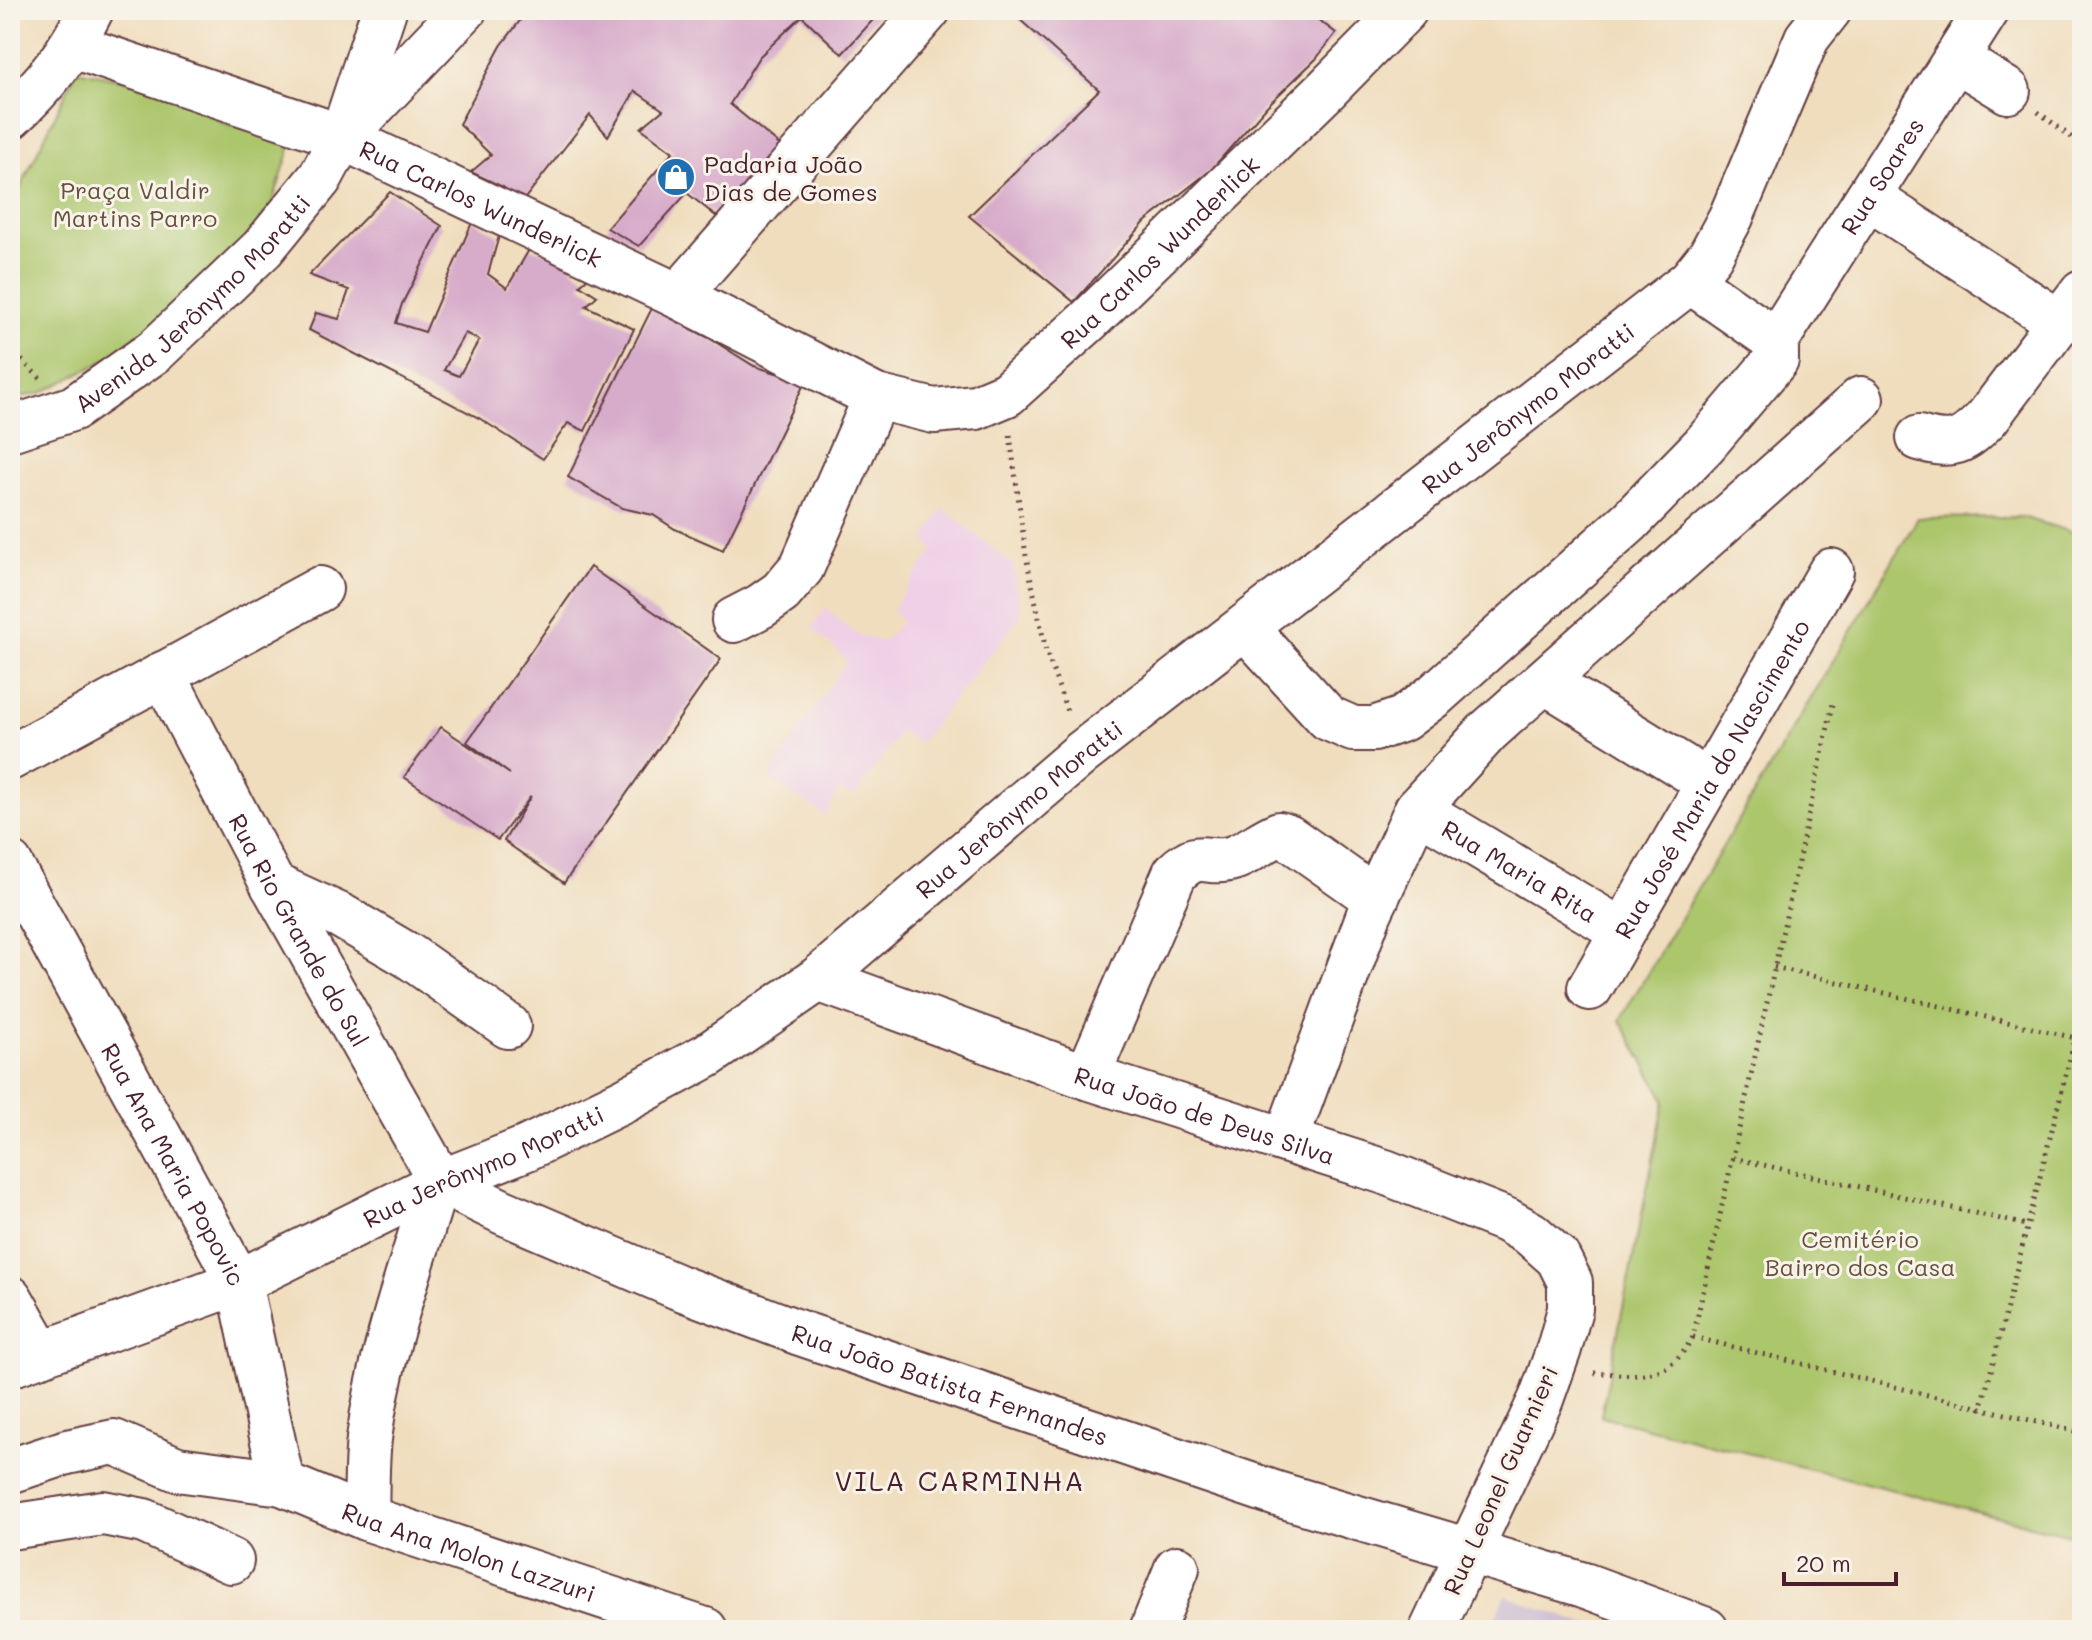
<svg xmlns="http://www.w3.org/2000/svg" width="2092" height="1640" font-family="Mali,sans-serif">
<rect width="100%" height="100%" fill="#f7f3e8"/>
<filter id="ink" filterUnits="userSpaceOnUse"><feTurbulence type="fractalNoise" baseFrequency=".0125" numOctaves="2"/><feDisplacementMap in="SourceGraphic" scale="16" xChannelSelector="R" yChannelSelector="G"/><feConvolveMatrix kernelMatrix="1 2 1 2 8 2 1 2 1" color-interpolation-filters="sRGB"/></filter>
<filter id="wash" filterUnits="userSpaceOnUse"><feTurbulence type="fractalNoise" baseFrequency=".006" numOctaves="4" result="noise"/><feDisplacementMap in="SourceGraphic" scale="32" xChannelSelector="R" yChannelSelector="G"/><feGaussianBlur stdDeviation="1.8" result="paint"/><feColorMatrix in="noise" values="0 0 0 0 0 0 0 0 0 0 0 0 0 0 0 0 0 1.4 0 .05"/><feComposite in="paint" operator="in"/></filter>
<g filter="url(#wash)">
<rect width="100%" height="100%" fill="#f0ddbd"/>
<path fill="#efd0e6" d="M943,508l70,57 8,51 -102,127 -18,-12 -46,65 -16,-6 -14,26 -57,-38 79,-118 -35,-32 14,-21 17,17 16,11 24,7 19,-20 -10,-12 41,-60 -8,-12z"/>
<path fill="#cdbed2" d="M1506,1596l95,34h-112z"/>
<path fill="#acc66c" stroke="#7b724c" stroke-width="2" d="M77,70l94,20 53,33 69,17 -21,64 -67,90 -77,55 -87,44 -31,6 1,-192z
M2022,517l60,18v1003l-481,-122 64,-316 -45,-80 298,-502z"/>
<g id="blocks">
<path fill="#d7abca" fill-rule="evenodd" d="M528,10h354l-40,44 -40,-38 -43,41 -29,47 52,43 -61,73 -34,-27 -48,53 -32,-18 66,-76 -32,-24 22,-18 -28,-19 -27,45 -18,-21 -68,87 -19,-15 -32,-15 20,-17 -32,-31 42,-78z
M1009,10h296l31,23 -20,26 -49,47 -56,64 -66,52 -71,80 -105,-86 130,-126z
M390,192l52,34 -40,78 -6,19 29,9 48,-112 26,16 -11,38 19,14 23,-40 26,8 31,23 -7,6 17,11 -11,10 48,23 -49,102 -17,-8 -25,36 -64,-41 -170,-88 7,-17 23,6 10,-29 -40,-15zM465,333l14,7 -20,36 -15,-6z
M652,308l57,30 45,28 51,16 -82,168 -48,-21 -22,-14 -31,-7 -54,-31z
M590,567l131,92 -157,224 -60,-42 27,-45 -33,44 -94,-63 37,-50 69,47 -43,-32z"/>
</g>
</g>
<g filter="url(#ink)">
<use href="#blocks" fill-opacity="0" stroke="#633c41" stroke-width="2"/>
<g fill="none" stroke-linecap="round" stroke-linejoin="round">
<defs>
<g id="minor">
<path id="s1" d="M73,46l269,91 336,159 198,101 58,14 42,-4 31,-13 81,-73 236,-229 81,-82"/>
<path d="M1956,59l52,32"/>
<path d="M10,117c36,-33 59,-63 81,-107"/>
<path d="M350,130l114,-120"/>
<path d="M1868,197l192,126"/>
<path d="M678,296l250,-286"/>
<path id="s2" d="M1776,341l211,-331"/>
<path id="s3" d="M10,429l64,-21 81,-57 108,-103 57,-70 22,-41 42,-127"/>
<path d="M1919,438c34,10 44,5 68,-20l95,-126"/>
<path d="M734,620l27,-14 20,-14 21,-25 74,-170"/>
<path d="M1245,627l83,91 25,11h21l29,-10 32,-24 195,-174 74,-76 72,-85v-19l-86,-60"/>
<path id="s4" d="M163,674l110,211 168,297"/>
<path d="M1546,682l162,100"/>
<path d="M10,758l310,-169"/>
<path id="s5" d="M1417,809l205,122"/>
<path id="s6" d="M10,864l229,418 43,201"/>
<path d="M273,885l68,31 68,40 99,70"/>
<path id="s7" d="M818,979l269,98 298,95 121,48 25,14 27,24 12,24v27l-11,40 -18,50 -109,231"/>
<path id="s8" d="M1590,988l241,-417"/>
<path d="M1087,1077l88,-204c27,-26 31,-6 58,-15 16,-5 30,-18 46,-24l9,3 88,62"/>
<path d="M1286,1140l83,-226 48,-105 71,-78 373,-332"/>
<path id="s9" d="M441,1182l62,30 175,75 122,46 477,161 307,91 122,45"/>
<path d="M10,1298l32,56"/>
<path id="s10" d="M10,1365l229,-83 202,-100 86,-34 98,-48 83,-45 110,-76 264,-226 608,-472 20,-25 21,-39 76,-179 22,-28"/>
<path id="s11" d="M10,1471l57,-19 47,-10 63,27 105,14 84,35 339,112"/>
<path d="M366,1518c1,-26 0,-53 3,-79 11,-87 42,-171 67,-254"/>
<path d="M10,1527l93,-14 41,8 87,40"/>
<path d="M1152,1630l25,-62"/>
</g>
</defs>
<use href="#minor" stroke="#633c41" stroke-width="48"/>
<path stroke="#633c41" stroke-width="5" stroke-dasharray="2 6" stroke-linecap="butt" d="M2038,112l44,33
M10,349l30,29
M10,363l10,-4
M1010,435l16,121 20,95 22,63
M1774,967l301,71
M1733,1158l294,67
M1693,1337l389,96
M1594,1373c48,1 72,11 99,-36l140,-633
M1981,1410l101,-399"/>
<use href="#minor" stroke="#fff" stroke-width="44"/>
</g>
</g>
<defs>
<symbol id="shop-disc" viewBox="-11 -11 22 22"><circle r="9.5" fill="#1f6fb2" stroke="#f7f3e8"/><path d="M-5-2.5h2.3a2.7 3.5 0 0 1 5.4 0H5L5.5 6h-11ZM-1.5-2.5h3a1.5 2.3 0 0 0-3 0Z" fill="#fff"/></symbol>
</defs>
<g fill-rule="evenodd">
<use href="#shop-disc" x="654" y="155" width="44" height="44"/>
</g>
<g text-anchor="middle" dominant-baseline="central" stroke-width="6" stroke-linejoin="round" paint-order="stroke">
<g font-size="24" fill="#4a1f2b" stroke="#f7f3e8" text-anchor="start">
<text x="704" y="163">Padaria João<tspan x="704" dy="28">Dias de Gomes</tspan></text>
</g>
<g font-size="24" fill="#4a1f2b" stroke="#f7f3e8">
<text stroke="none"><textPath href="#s2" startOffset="196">Rua Soares</textPath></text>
<text stroke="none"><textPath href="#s1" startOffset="438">Rua Carlos Wunderlick</textPath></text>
<text stroke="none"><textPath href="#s1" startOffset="1222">Rua Carlos Wunderlick</textPath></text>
<text stroke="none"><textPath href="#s3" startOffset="226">Avenida Jerônymo Moratti</textPath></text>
<text stroke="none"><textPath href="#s10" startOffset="1810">Rua Jerônymo Moratti</textPath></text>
<text stroke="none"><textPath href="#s8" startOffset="242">Rua José Maria do Nascimento</textPath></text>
<text stroke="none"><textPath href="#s10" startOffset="1162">Rua Jerônymo Moratti</textPath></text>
<text stroke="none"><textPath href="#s5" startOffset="120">Rua Maria Rita</textPath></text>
<text stroke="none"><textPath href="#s4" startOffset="290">Rua Rio Grande do Sul</textPath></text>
<text stroke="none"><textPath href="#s7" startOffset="410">Rua João de Deus Silva</textPath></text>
<text stroke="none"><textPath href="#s6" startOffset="342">Rua Ana Maria Popovic</textPath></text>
<text stroke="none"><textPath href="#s10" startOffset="514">Rua Jerônymo Moratti</textPath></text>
<text stroke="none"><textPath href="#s9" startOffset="548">Rua João Batista Fernandes</textPath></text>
<text transform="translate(1500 1480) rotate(-66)">Rua Leonel Guarnieri</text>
<text stroke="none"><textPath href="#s11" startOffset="482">Rua Ana Molon Lazzuri</textPath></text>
</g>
<g font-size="24" fill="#67513e" stroke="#f7f3e8">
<text x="135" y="189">Praça Valdir<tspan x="135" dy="28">Martins Parro</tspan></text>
<text x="1860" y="1238">Cemitério<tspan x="1860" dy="28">Bairro dos Casa</tspan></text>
</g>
<g font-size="28" letter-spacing="2" fill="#4a1f2b" stroke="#f7f3e8">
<text x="960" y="1480">VILA CARMINHA</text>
</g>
</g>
<rect width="2092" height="1640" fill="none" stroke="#f7f3e8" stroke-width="40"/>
<path d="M1784 1572v12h112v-12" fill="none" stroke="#4a1f2b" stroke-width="4"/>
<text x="1796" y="1572" font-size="24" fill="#4a1f2b" stroke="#f7f3e8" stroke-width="6" paint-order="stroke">20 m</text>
</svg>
